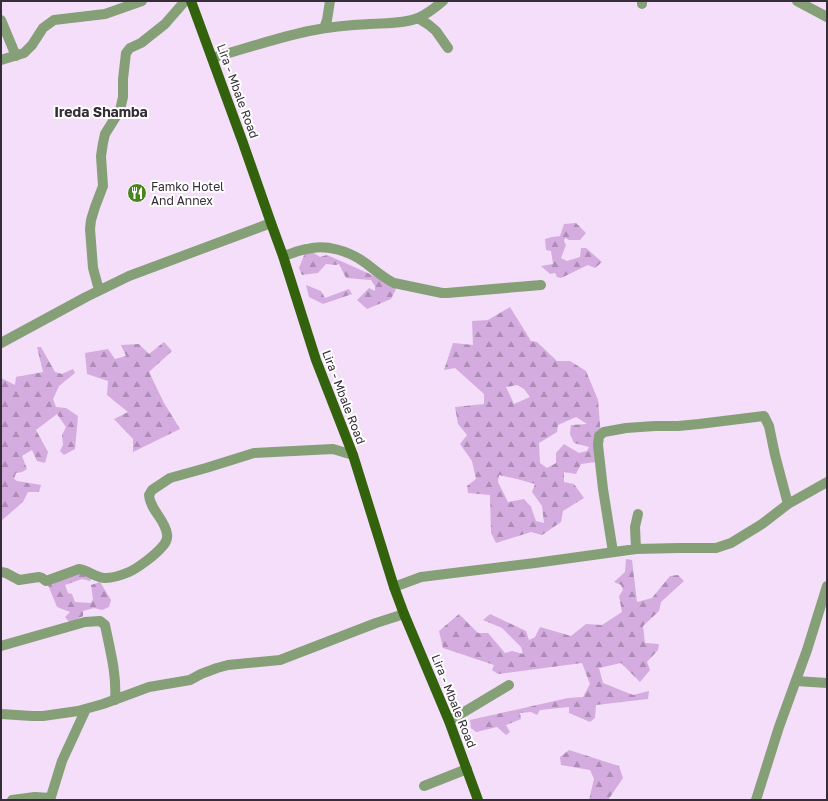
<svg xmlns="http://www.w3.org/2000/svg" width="828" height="801" font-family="'Golos Text',sans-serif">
<defs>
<pattern id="forest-firs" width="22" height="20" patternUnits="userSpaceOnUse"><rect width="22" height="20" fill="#d4acdf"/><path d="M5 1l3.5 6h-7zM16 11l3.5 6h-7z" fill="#ad8cb6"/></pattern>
</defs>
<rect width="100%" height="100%" fill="#f4defa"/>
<path fill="url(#forest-firs)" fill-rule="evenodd" d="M576,223l10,10 -6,7h-11l-4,-2 -1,3 2,4 -5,13 6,3 13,-4 1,-9h5l16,14 -7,6 -7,-3 -27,13 -4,-1 -2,-4 -5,1 -9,-8 12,-2 -2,-13 -5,-1 -1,-11 7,-2 8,-1 4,-12z
M311,251l9,6 7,-2 52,23 17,11 -5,10 -24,10 -10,-9 12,-12 6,3v-5l-4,-6 -25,-2 -7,-14 -3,1 -10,-1 -8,9 -16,2 -3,-7 6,-15z
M306,285l15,6 4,7 24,-9 3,5 -29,10 -14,-7z
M510,307l21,34 6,1 20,19h13l16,10 12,29 5,61 -22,3 -5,10 -12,-2v10l10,2 10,14 -21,13 -2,11 -19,13 -11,-3 -35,11 -5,-10 -1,-38 -22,-2 -1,-7 9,-7 -4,-18 -12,-17 7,-9 -9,-11 -3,-17 29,-3v-10l-29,-26 -11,2 9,-27 20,2 -1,-24 16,-1zM517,385l7,4 6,8 -16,7 -8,-17zM576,417l11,7 -16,1 -1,9 4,9 15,4 -2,4 -8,2 -15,-9 -8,9v10l-9,5 -7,-5 -1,-20 18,-11 1,-7zM499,475l18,4 18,5 -3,8 10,14 2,17 -8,-2 -5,-14 -7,-8 -16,3 -10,-20z
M164,342l8,9 -23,21 15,31 16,26 -47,23v-13l-19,-20 14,-7 -21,-17 1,-14 -21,-7 -2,-21 23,-4 7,10 11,-3 -5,-11 18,-1 10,10z
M37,347h4l14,25 7,2 11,-5 2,4 -16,13 -6,13 3,8 10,1 12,8 -3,33 -11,6 -4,-4 3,-6 -1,-10 4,-8 -9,-13 -21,16 12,22 -3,11 -8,-2 -5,-11 -10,6 5,13 -5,3 -6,1 -2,6 3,2 24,4 -2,7h-11l-5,10 -22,19v-143l14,7 1,-8 27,-5z
M626,559l6,1 5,42 15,-4 18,-22 8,-1 6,6 -23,21 -2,9 -16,15 2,17 14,1 -1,6 -11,12 3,8 -10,12 -19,-19 -22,5 4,15 30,12 16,-4 -1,8 -52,6 -1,13 -5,4 -21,-9v-6l-29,3 -3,5 -6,-3 -11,1 1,6 -15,6 4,7 -4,3 -9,-8 -21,5 -5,-4 -1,-8 98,-22 15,-1 7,-13 -8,-21 -84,11 -6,-4 2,-5 -51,-17 -4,-17 20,-17 19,19h10l17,20 7,-2 11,3 -2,-7 -19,-19 -19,-8 7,-6 36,17 3,9 6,-3 5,-10 31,9 15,-12 16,1 20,-13 -3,-16 4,-6 -2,-5 -7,-3 11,-10z
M81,571l12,6 -3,4 -8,-2 -17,6 3,8 4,1 3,8 16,1 2,-4 -2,-14 9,-3 11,18 -2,7 -7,3 -8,-2 -11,3v5l-13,7 -5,-6 5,-5 -13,-5 -9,-22z
M569,750l50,16 4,12 -15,22h-19l5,-21 -4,-9 -29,-5 -1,-8z"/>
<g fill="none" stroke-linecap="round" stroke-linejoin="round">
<path stroke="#859f77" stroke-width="10" d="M642,1v3
M797,1l30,16
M418,18l11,7 7,6 12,17
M1,20l15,36
M324,28l3,-8 3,-19
M212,58c32,-9 64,-20 97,-27 20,-4 40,-6 61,-7 15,-1 33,0 48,-6 9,-4 18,-11 25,-17
M1,60l23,-7 8,-8 11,-17 11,-8 51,-6 37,-13
M283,256c8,-2 16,-6 24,-7 19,-5 42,2 57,13 10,7 19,16 30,21l48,10h5l94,-8
M99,290l-6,-22 -3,-39 1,-9 4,-13 8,-21 -2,-30 2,-13 2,-9 15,-24 3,-13v-18l3,-26 4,-5 11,-5 24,-19 20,-23
M1,343l85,-46 43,-21 142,-53
M636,549l-1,-22 3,-13
M613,552l-10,-63 -5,-44 1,-9 5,-4 22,-4 29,-2h23l21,-2 65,-8 5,10 6,29 13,49
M1,572l5,1 13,7 20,-3 3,1 4,3 33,-12c9,1 17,9 26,9 8,0 17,-3 24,-6 9,-4 26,-17 32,-24 4,-4 7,-9 6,-14 -2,-15 -17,-24 -18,-39l3,-5 18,-12 36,-10 48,-15 79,-4 20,6
M394,587l27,-10 114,-14 101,-14 43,-1h37l15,-5 31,-19 26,-20 39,-22
M1,646l84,-24 15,-1 5,4c5,25 12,50 10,75
M796,681l31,2
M1,714l31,2h11l35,-5 25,-7 46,-17 41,-7 11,-6 16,-6 11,-3 52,-5 96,-37 28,-9
M449,721l60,-36
M424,786l43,-17
M12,800l23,-3 15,1
M50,800l12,-39 24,-52
M756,800l23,-73 28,-77 20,-64"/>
<path stroke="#33620c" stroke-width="10" d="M191,1l52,142 28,80 12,33 33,104 37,95 41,132 10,27 45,107 29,79"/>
</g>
<defs>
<symbol id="restaurant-disc" viewBox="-11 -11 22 22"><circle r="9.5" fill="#4a841f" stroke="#fff"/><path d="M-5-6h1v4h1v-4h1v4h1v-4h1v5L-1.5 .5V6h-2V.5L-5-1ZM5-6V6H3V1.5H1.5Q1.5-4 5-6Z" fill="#fff"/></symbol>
</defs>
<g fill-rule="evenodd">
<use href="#restaurant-disc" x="126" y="182" width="22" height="22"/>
</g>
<g text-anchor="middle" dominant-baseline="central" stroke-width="4" stroke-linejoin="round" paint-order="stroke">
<g font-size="12" fill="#352d38" stroke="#fff">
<text transform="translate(238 91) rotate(70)">Lira - Mbale Road</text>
<text transform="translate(344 397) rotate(69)">Lira - Mbale Road</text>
<text transform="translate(454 701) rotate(68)">Lira - Mbale Road</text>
</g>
<g font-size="12" fill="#352d38" stroke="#fff" text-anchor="start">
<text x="151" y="186">Famko Hotel<tspan x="151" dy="14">And Annex</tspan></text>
</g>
<g font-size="14" font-weight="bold" fill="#352d38" stroke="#fff">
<text x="101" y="111">Ireda Shamba</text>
</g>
</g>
<rect width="828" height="801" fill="none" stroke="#352d38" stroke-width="4"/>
</svg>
